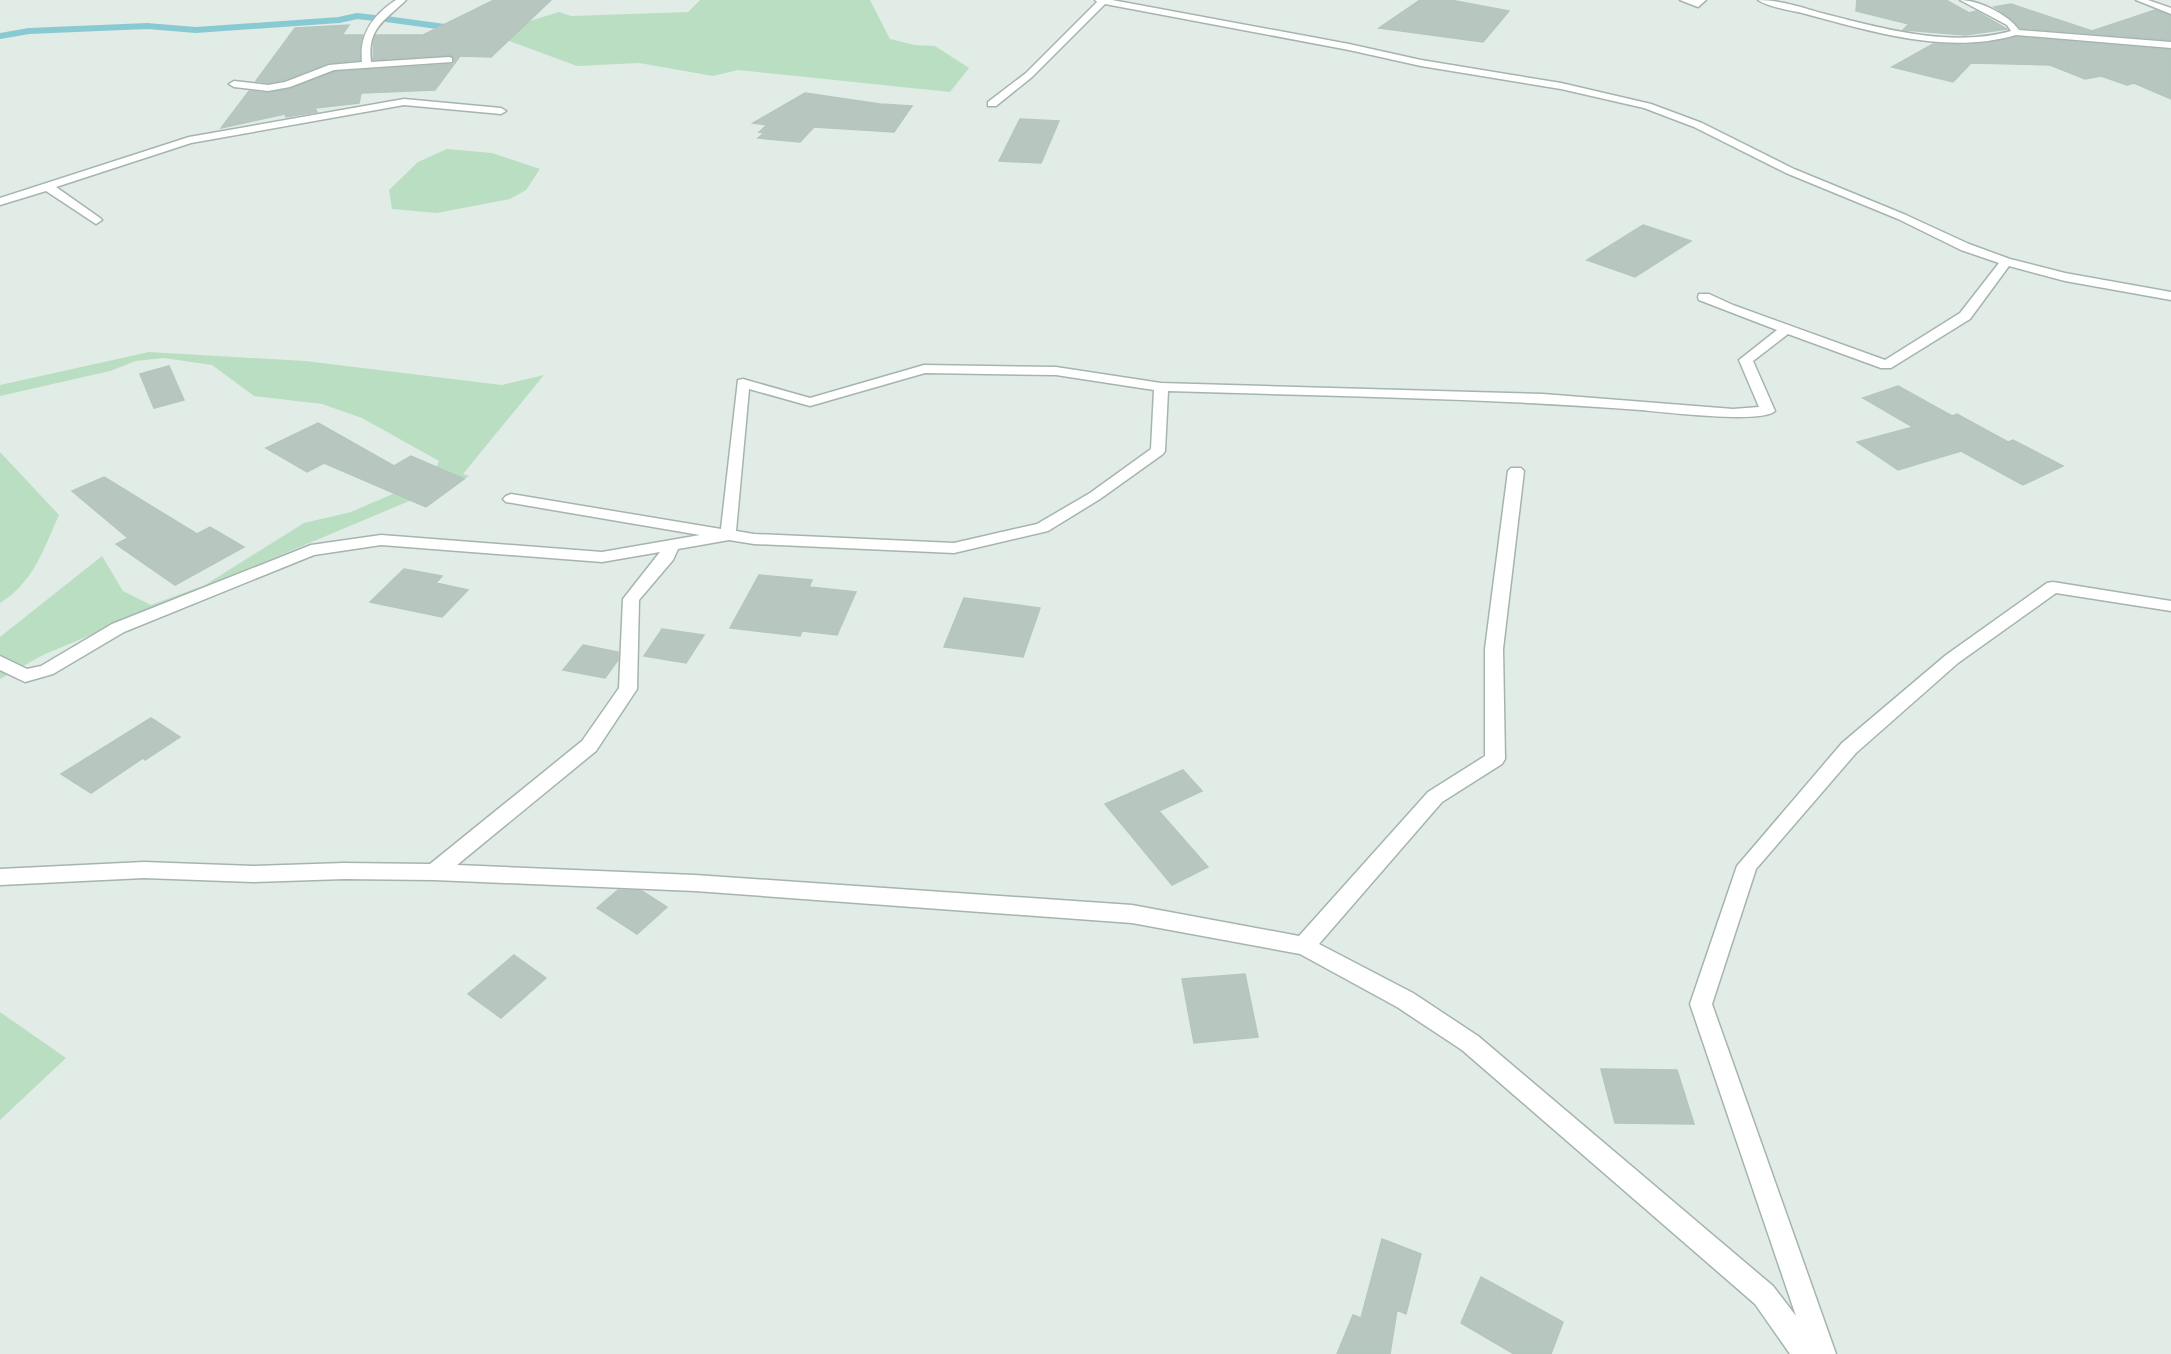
<svg xmlns="http://www.w3.org/2000/svg" width="2171" height="1354" font-family="'Exo 2',sans-serif">
<rect width="100%" height="100%" fill="#e2ece7"/>
<path fill="#badec2" d="M700,0h170l20,39 25,6 20,1 34,22 -19,24 -212,-22 -25,6 -74,-13 -62,3 -76,-28 6,-10 52,-16 12,4 117,-4z
M447,149l45,4 48,16 -14,21 -16,9 -73,14 -45,-4 -3,-19 29,-28z
M149,352l156,9 197,24 42,-10 -81,99 6,2 -40,28 -15,-5 -371,156 -43,24v-42l102,-81 21,35 28,14 54,-20 99,-62 47,-11 44,-19 40,-23 4,-9 -77,-43 -40,-14 -68,-8 -42,-31 -48,-7 -28,3 -26,10 -110,25v-11z
M0,452l59,63c-16,35 -25,67 -59,88z
M0,1012l66,46 -66,62z"/>
<g fill="none" stroke-linecap="round" stroke-linejoin="round">
<path stroke="#89cad2" stroke-width="6" d="M386,19l66,9
M0,36l29,-5 118,-5 49,4 143,-10 18,-4 18,2"/>
</g>
<path fill="#b7c7c0" stroke="#b4c6be" stroke-width="1.5" d="M494,0h57l-60,57 -31,-1 -25,34 -74,3 -2,10 -44,5 2,4 -31,5 -1,-3 -64,14 28,-37 19,2 22,-4 44,-17 120,-8v-7l-5,-2 -76,5 1,-19 2,-6h47z
M1420,0h30l59,11 -26,31 -104,-14z
M1857,0h89l23,13 7,-2 31,18 -42,6 -62,-5 6,-6 -53,-13z
M2011,4l81,27 63,-21 16,6v24l-151,-12 -11,-11 -15,-10z
M349,25l-7,10h21l-3,25 -32,3 -44,17 -16,3 -12,-2 39,-53z
M2016,37l155,13v49l-37,-16 -7,2 -26,-9 -16,3 -35,-14 -79,-2 -18,19 -61,-15 41,-23 31,1z
M805,93l75,11 32,2 -18,26 -80,-5 -14,15 -42,-4 6,-5 -5,-1 8,-7 -14,-2z
M1020,119l39,2 -18,42 -42,-2z
M1643,225l48,16 -56,36 -48,-17z
M169,366l15,34 -30,8 -14,-34z
M1898,386l54,30 5,-2 51,28 5,-2 50,26 -40,19 -62,-34 -63,19 -41,-28 56,-15 -50,-29z
M318,423l76,43 17,-10 53,23 -38,28 -102,-44 -17,9 -41,-24z
M104,477l93,57 13,-7 34,20 -69,38 -59,-41 12,-6 -56,-47z
M404,569l38,7 -6,7 32,7 -26,27 -72,-15z
M759,575l53,5 -3,7 47,5 -19,43 -35,-4 -2,5 -70,-8z
M964,598l76,10 -17,49 -79,-10z
M662,629l42,6 -18,28 -42,-7z
M583,645l35,7v8l-13,18 -42,-8z
M151,718l29,19 -35,23 -2,-2 -52,35 -30,-19z
M1183,770l19,21 -43,20 49,56 -36,18 -67,-81z
M618,890l24,1 25,16 -30,27 -40,-26z
M514,955l32,23 -45,40 -33,-24z
M1245,974l13,63 -64,6 -12,-64z
M1601,1069l76,1 17,54 -79,-1z
M1382,1239l39,15 -15,60 -9,-4 -7,44h-53l16,-39 8,3z
M1481,1277l82,45 -12,32h-37l-53,-31z"/>
<g fill="none" stroke-linecap="round" stroke-linejoin="round">
<defs>
<path id="minor" d="M396,0h10c-21,21 -39,27 -35,62l78,-5 3,1v4l-118,8 -44,17 -22,4 -34,-4 -5,-3 5,-3 34,4 17,-3 44,-17 33,-3c-3,-28 11,-47 34,-62z
M1095,0h17l237,44 72,16 140,23 90,21 51,19 92,46 112,46 63,29 41,15 55,14 106,19v8l-106,-19 -56,-15 -39,53 -79,49h-10l-93,-34 -35,27 22,50c-12,13 -113,1 -134,-1 -158,-12 -316,-14 -473,-19l-3,60 -2,3 -63,45 -52,32 -94,22 -200,-9 -25,-4 -51,9 -5,11 -34,40 -2,89 -41,62 -139,114 238,10 437,30 167,31 129,-144 57,-36v-107l23,-178 3,-3h10l3,3 -21,178 2,110 -3,5 -60,38 -123,142 94,49 65,43 295,250 23,30 -106,-312 47,-138 105,-123 104,-88 101,-72 6,-1 118,19v10l-115,-18 -98,70 -102,90 -100,116 -44,135 124,350h-46l-35,-50 -293,-254 -65,-43 -97,-53 -168,-31 -437,-32 -261,-11 -90,-1 -91,3 -109,-4 -144,7v-16l144,-7 109,4 91,-3 86,1 152,-123 37,-53 4,-89 37,-47 -58,10 -221,-17 -67,10 -190,77 -71,42 -28,8 -25,-12v-14l27,13 14,-3 71,-42 199,-79 70,-10 221,17 98,-17 -194,-33 -3,-3 3,-3 5,-2 210,35 17,-149 5,-1 67,19 114,-33 132,2 105,16 382,11 190,15 26,-2 -20,-47 38,-30 -78,-30 -1,-3 1,-3h10l24,11 152,55 75,-47 39,-50 -38,-13 -63,-31 -112,-46 -92,-46 -50,-19 -83,-19 -140,-23 -72,-16 -244,-46 -73,73 -36,29h-8v-4l38,-29 71,-71zM925,373l131,2 98,15 -3,59 -61,44 -53,31 -83,19 -200,-9 -18,-3 13,-142 61,17z
M1680,0h26l-8,7z
M1758,0c23,0 45,8 67,14 59,15 126,34 186,17l-4,-6 -47,-25c18,0 48,14 59,30l152,12v6l-155,-13c-68,20 -143,-3 -210,-21 -15,-4 -36,-6 -48,-14z
M2136,0h12l23,8v6z
M404,99l97,9 5,3 -5,3 -97,-9 -213,38 -135,44 44,31 2,2 -6,4 -50,-33 -46,14v-7l189,-61z"/>
</defs>
<use href="#minor" stroke="#a5b4ae" stroke-width="3"/>
<use href="#minor" fill="#fff" fill-rule="evenodd"/>
</g>
</svg>
